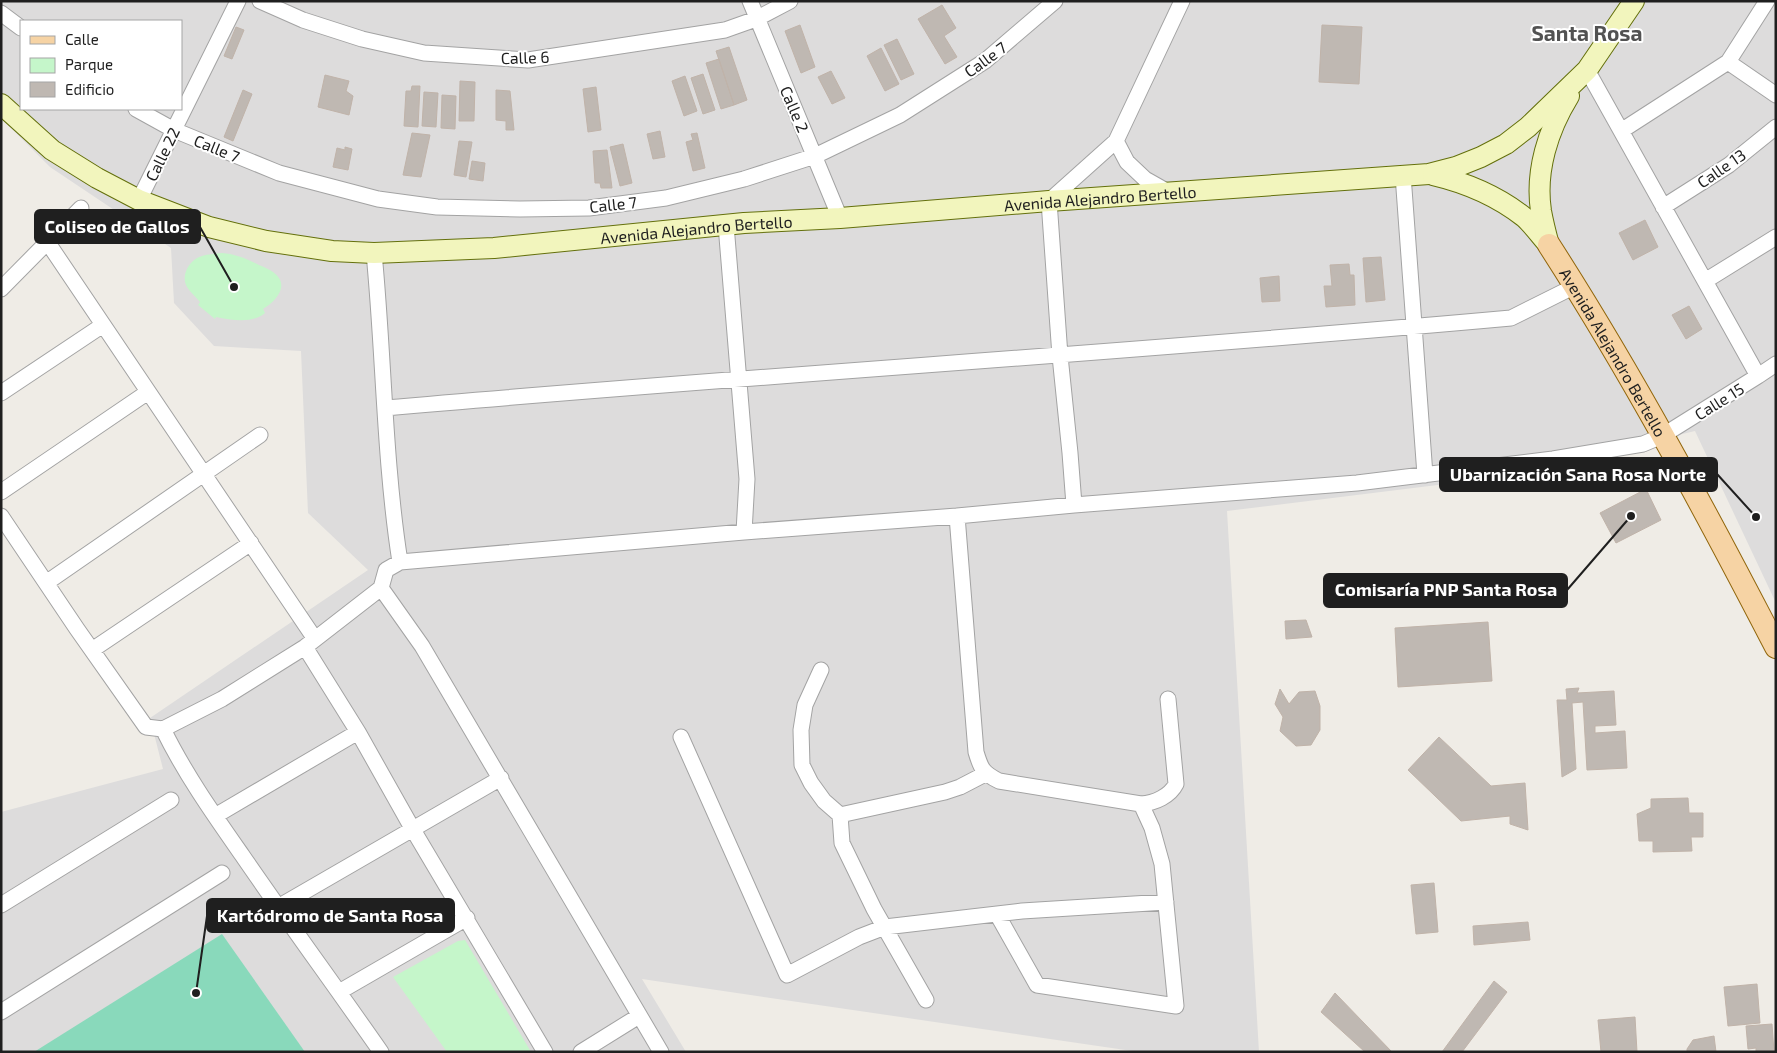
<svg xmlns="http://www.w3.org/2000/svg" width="1777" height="1053" font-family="'Exo 2',sans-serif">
<rect width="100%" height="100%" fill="#efece6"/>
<path fill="#dddcdc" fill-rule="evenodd" d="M1,1h1775v602l-81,-172 -193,46 -275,34 32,541h-120l-497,-73 44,73h-685v-240l162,-43 -13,-51 218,-148 -60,-57 -7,-162 -87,-5 -40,-43 -3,-55 -121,-81 -49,-49zM21,21h160v88h-160z"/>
<path fill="#c5f6ca" d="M222,253c14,1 25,6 37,12 5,2 10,4 14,7 18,13 3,29 -10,37l2,4c-13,11 -33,7 -49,4l-1,2 -17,-14 2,-3c-4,-5 -10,-10 -13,-15 -7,-12 3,-28 15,-31 6,-2 13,-2 20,-3z
M465,940l66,112h-84l-54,-75 65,-36z"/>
<path fill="#89d9bb" d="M222,934l83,118h-271z"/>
<path fill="#bfb8b2" stroke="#c0b3a9" d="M942,5l14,23 -12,8 13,21 -12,7 -27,-45z
M800,25l15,42 -14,6 -16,-42z
M1322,25l40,2 -3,57 -40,-2z
M236,27l8,3 -12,29 -8,-3z
M897,39l17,35 -13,6 -17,-35z
M729,47l18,53 -13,5 -18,-54z
M881,48l18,36 -14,7 -18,-35z
M719,59l15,46 -13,4 -15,-46z
M831,71l14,27 -13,6 -14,-27z
M703,74l12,36 -12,4 -12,-36z
M325,75l24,6 -3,10 7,5 -4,19 -31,-8z
M685,76l12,35 -13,5 -12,-35z
M460,81l15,1 -1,39h-15z
M412,86h8l-2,41 -14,-1 2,-35h5z
M596,87l5,43 -13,2 -5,-43z
M243,90l9,4 -19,47 -9,-4z
M496,90l14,1 4,39h-8v-9l-10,-1z
M424,92l14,1 -2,34 -14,-1z
M442,95l14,1 -1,33 -14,-1z
M660,131l5,26 -12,2 -6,-25z
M412,133l18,2 -9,42 -18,-2z
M697,133l8,35 -12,3 -7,-29 7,-2 -2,-6z
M459,141l13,1 -6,35 -12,-2z
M623,144l9,39 -12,3 -10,-39z
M345,147l7,2 -4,21 -15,-3 4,-19 8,2z
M607,150l5,38h-11l-1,-5h-5l-2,-32z
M472,161l13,2 -2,18 -14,-2z
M1645,220l13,27 -25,13 -14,-27z
M1381,257l4,43 -19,2 -3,-44z
M1349,264l1,11h4l1,30 -29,2 -2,-21h8l-2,-21z
M1279,276l1,25 -18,1 -2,-24z
M1689,306l13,23 -16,10 -14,-24z
M1646,489l15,31 -45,23 -16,-30z
M1306,620l6,17 -26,2 -1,-18z
M1488,622l4,59 -94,6 -3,-59z
M1579,688l-2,5 37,-2 2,34 -21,1v7l30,-2 2,37 -40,2 -4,-68 -11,1 4,66 -14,8 -5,-77h10l-1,-11z
M1280,689l9,15 10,-12 16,-1 5,15v24l-9,15 -15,1 -16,-15 3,-14 -8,-13z
M1439,737l52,49 34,-3 3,47 -18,-6v-8l-49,5 -53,-51z
M1688,798l1,15h14v24h-12l1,14 -39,1v-11h-14l-2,-27 14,-6v-9z
M1434,883l4,49 -22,2 -5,-49z
M1528,922l2,18 -56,5 -1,-19z
M1494,981l13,11 -45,60h-20z
M1757,984l3,39 -32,3 -4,-39z
M1335,993l57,59h-27l-44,-40z
M1635,1017l2,35h-36l-3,-32z
M1772,1024l2,28h-18v-4l-8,1 -2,-23z
M1714,1036l2,16h-29v-3l6,-9z"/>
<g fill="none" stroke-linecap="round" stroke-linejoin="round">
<defs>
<path id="street" d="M260,1l43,19 59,19 62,14 104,7 197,-30 31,-11 34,-18
M750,1l90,217
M1,13l20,15
M1728,62l48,33
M1587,70l171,306
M136,109l38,21 105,43 99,26 59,8 83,2 69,-1 77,-10 78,-19 71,-23 85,-41 85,-54 70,-60
M1621,131l107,-69 39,-61
M1116,141l11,21 18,17 23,13
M1403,175l22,300
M139,200l99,-199
M1663,207l66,-42 47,-38
M726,225l21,254 -3,53
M48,243l267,396
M374,253c10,103 10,206 26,309
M1705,281l71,-44
M1,289l80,-81
M1,393l102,-68
M385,408c375,-33 751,-56 1126,-90l64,-32
M1,492l147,-100
M1074,505l-4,-52 -10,-97 -11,-155 67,-60 66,-140
M1,516l76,113 69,98 17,2 59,-30 83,-52 76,-59 5,-18 14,-8 344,-30 213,-16 117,-11 283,-22 196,-24 90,-15 19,-8 96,-60 18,-12
M957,516l19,236c5,17 7,21 23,29l142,23 11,24 10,36 14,142 -139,-21 -40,-71
M46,583l214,-148
M381,588l41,58 239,406
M305,647l53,85 54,96 133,224
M92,650l159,-107
M821,670l-16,35 -4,25 1,35 9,18 13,18 16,14 2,28 32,66 52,91
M163,729c22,45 51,86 79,126 46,67 93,131 139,197
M681,737l106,238 72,-38 26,-10 137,-16 144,-9
M1141,804c14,-1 29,-8 35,-20l-8,-85
M840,815l105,-23 15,-5 25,-13
M215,816l143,-84
M1,905l170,-105
M278,907l223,-129
M339,992l128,-74
M1,1012l221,-139
M581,1052l58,-36"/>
<g id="secondary">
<path id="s1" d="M1,104l51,46 45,28 42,22 70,27 57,14 66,10 42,2 120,-5 250,-25 96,-5 209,-17 380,-27 27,-7 25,-10 25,-13 22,-17 59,-57 47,-69"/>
<path d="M1433,175c34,8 63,20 91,42 8,7 16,18 23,26"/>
<path d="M1549,245c-3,-11 -6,-23 -8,-34 -6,-40 7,-81 28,-115"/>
</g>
<g id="primary">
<path id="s2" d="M1549,245c83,129 156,265 227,402"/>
</g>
</defs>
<use href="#street" stroke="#a3a3a3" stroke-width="17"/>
<use href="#secondary" stroke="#64700c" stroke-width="22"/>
<use href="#primary" stroke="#90650a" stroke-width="24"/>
<use href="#street" stroke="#fff" stroke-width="15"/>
<use href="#secondary" stroke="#f2f5bd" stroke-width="20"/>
<use href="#primary" stroke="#f6d3a4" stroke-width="22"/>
</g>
<g text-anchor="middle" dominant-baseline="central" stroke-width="4" stroke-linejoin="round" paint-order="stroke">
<g font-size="16" fill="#1f1f1f" stroke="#fff">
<text transform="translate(525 57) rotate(-2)">Calle 6</text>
<text transform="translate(985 59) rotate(-36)">Calle 7</text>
<text transform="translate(795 109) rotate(67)">Calle 2</text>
<text transform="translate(217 148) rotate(22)">Calle 7</text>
<text transform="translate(162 154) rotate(-64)">Calle 22</text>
<text transform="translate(1721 168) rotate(-35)">Calle 13</text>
<text stroke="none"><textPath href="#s1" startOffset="1140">Avenida Alejandro Bertello</textPath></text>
<text transform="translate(613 204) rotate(-6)">Calle 7</text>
<text stroke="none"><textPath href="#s1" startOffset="735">Avenida Alejandro Bertello</textPath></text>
<text stroke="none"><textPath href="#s2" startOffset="125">Avenida Alejandro Bertello</textPath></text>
<text transform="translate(1719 401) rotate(-32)">Calle 15</text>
</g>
<g font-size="21" font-weight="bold" fill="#525252" stroke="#fff">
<text x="1587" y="32">Santa Rosa</text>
</g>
</g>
<path fill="none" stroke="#1f1f1f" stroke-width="2" d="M234 287L200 227M1756 517L1717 474M1631 516L1567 590M196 993L207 916"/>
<g fill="#1f1f1f" stroke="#fff" stroke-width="2">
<circle cx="234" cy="287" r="5"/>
<circle cx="1756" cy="517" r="5"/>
<circle cx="1631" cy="516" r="5"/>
<circle cx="196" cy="993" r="5"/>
</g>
<g fill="#1f1f1f" stroke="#1f1f1f" stroke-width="2">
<rect x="35" y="210" width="165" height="33" rx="5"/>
<rect x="1440" y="458" width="277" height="33" rx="5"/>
<rect x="1324" y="574" width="243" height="33" rx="5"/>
<rect x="207" y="899" width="247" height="33" rx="5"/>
</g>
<g font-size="18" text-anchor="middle" font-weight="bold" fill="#fff">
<text x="117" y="233">Coliseo de Gallos</text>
<text x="1578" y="481">Ubarnización Sana Rosa Norte</text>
<text x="1446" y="596">Comisaría PNP Santa Rosa</text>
<text x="330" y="922">Kartódromo de Santa Rosa</text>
</g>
<rect width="1777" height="1053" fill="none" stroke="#1f1f1f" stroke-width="5"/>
<rect x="20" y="20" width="162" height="90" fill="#ffffff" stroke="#a5a5a5"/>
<rect x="30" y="36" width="25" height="8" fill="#f6d3a4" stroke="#a5a5a5"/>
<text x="65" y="45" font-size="15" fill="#1f1f1f">Calle</text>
<rect x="30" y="58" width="25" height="15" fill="#c5f6ca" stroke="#a5a5a5"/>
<text x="65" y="70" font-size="15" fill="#1f1f1f">Parque</text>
<rect x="30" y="82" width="25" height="15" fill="#bfb8b2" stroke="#a5a5a5"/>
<text x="65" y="95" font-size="15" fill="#1f1f1f">Edificio</text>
</svg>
